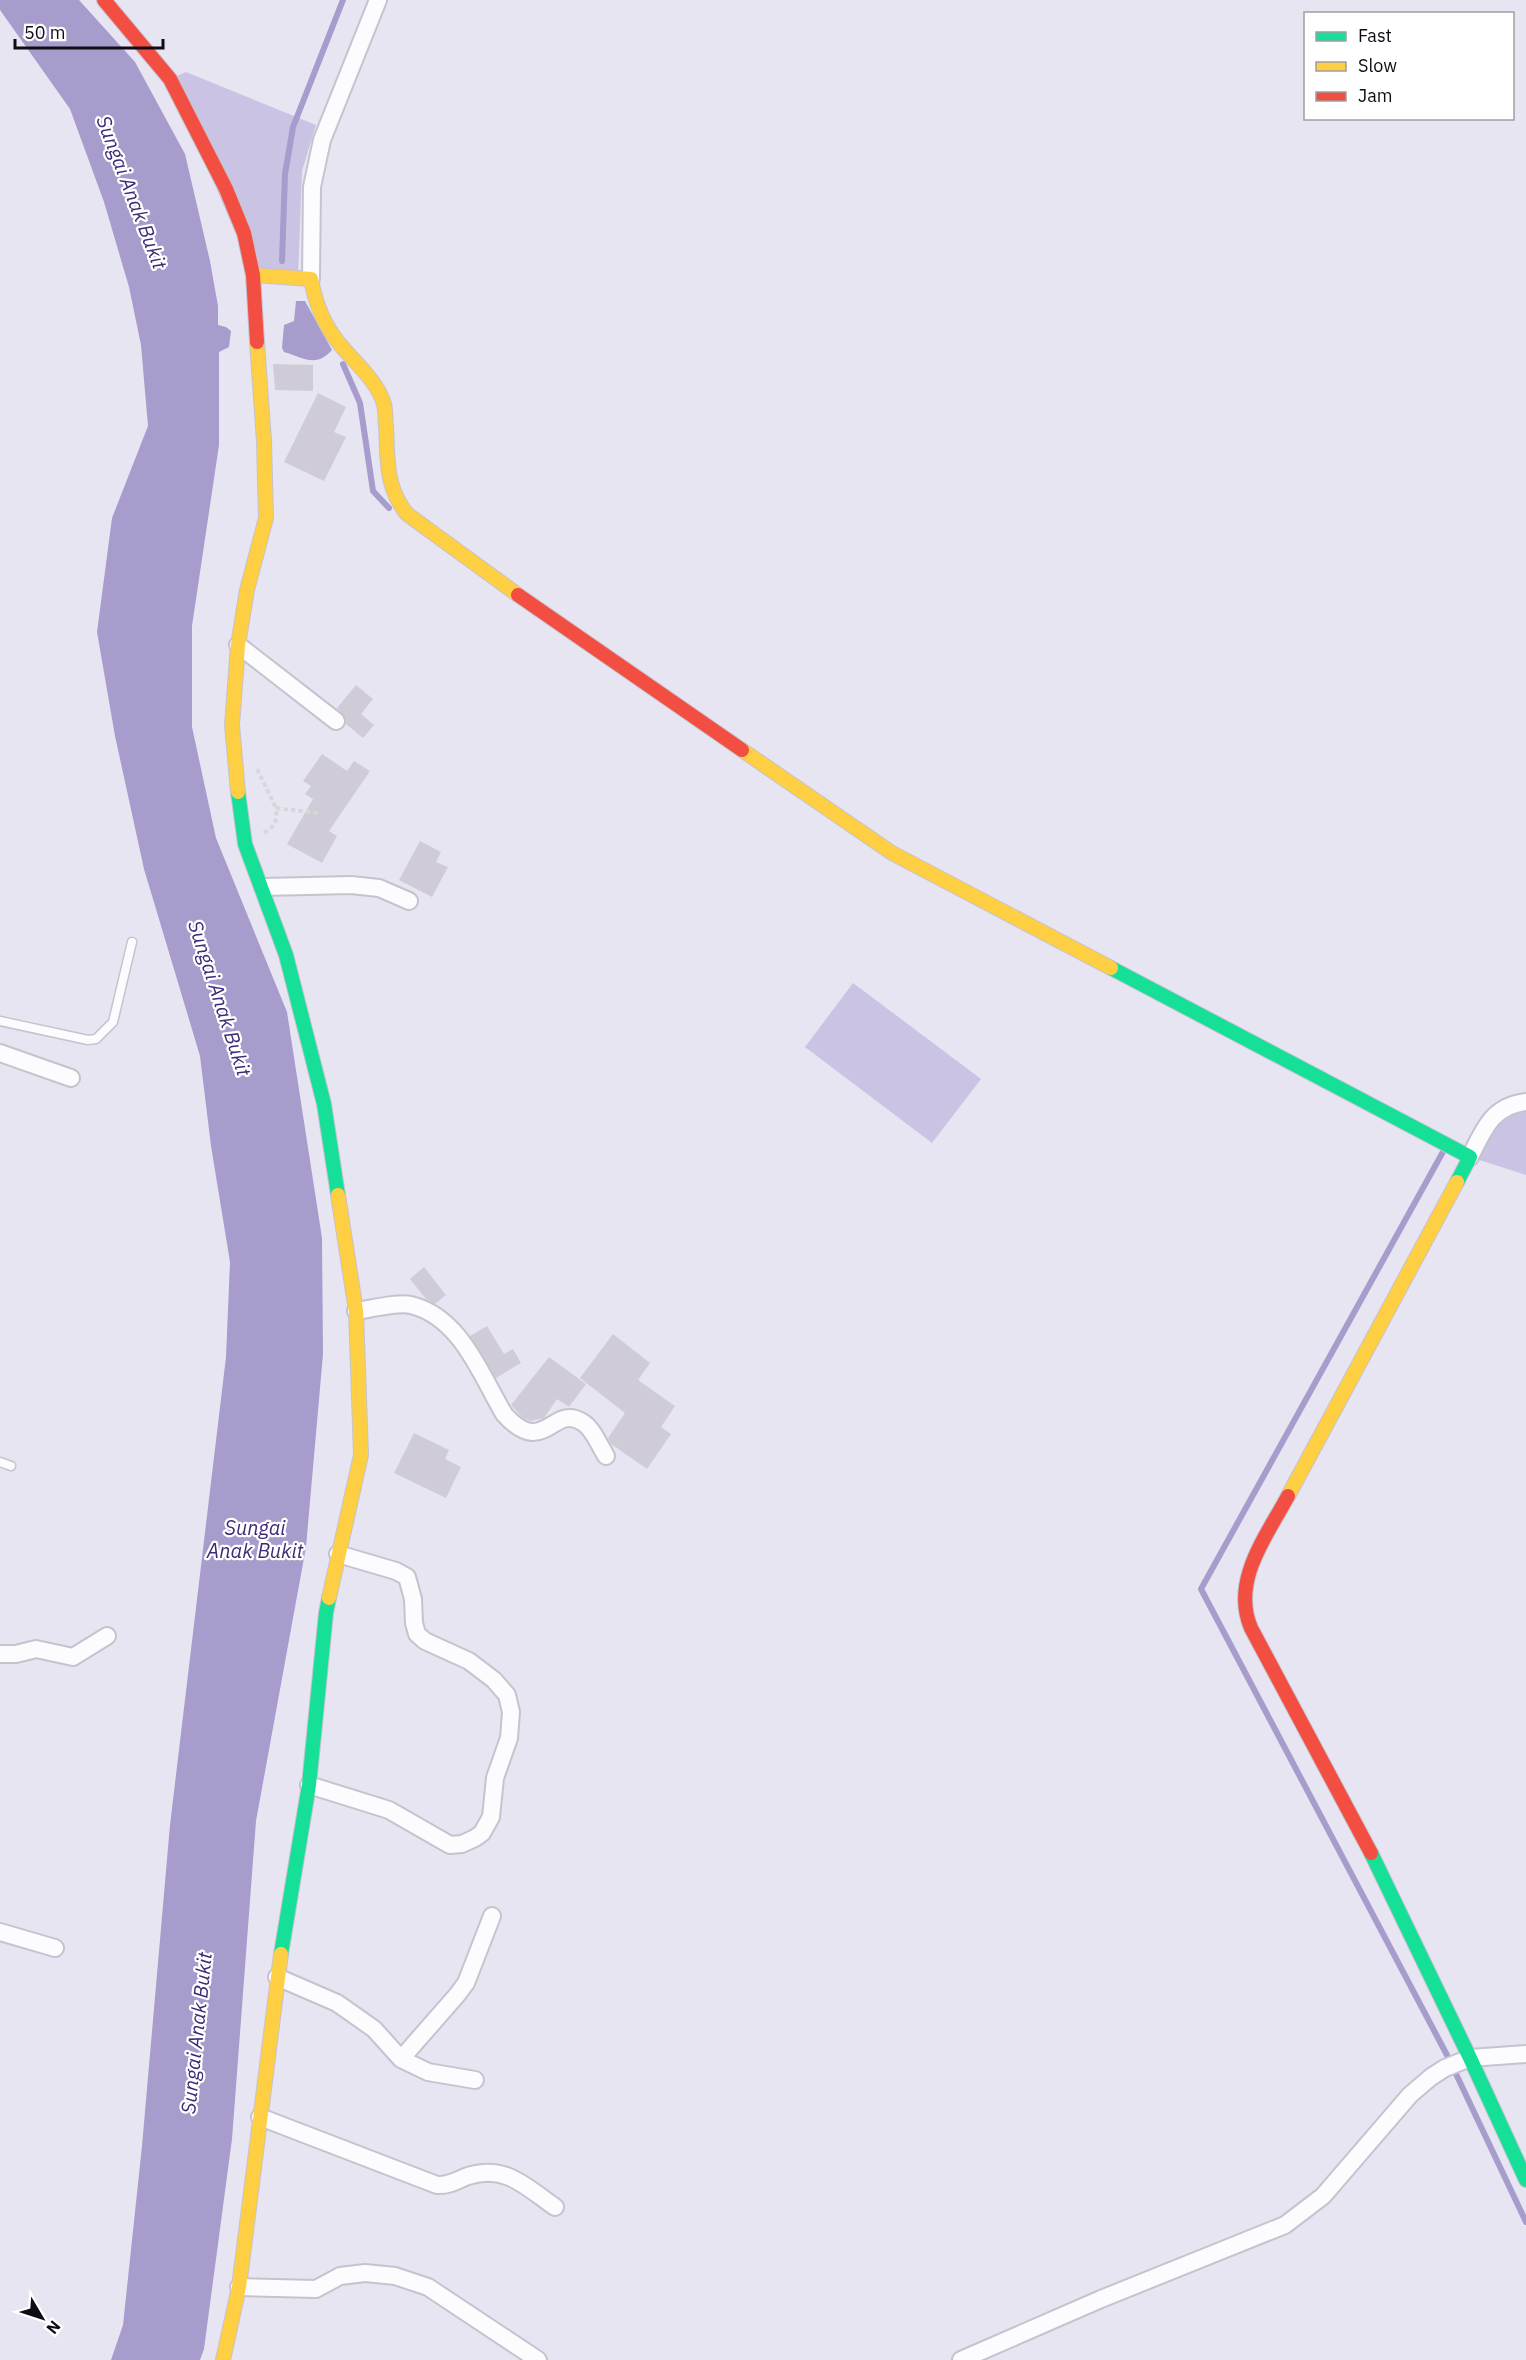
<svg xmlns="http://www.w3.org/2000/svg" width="1526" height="2360" font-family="'IBM Plex Sans',sans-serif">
<rect width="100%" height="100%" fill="#e8e5f3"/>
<path fill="#cac3e3" d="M186,72l130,53 -14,46 -4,107 -45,-3 -83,-196z
M853,983l128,96 -49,64 -127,-96z
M1526,1108v67l-56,-18 25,-44z"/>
<path fill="#a79ccc" d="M0,0h79l56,62 50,92 25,107 8,45v19l8,2 5,4 -2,16 -10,5v93l-27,181v101l24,111 71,174 35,226 1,116 -17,193 -50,274 -24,318 -28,210 -4,11h-89l12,-35 19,-179 28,-321 56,-468 4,-95 -19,-116 -11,-90 -56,-187 -29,-133 -18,-104 15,-114 36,-92 -7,-81 -12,-58 -25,-85 -34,-93 -70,-99z
M296,301h9l27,49c-16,18 -28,8 -48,2l-2,-4 2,-23 10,-4z"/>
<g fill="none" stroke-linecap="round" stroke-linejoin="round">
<path stroke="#a79ccc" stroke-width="6" d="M282,261l3,-87 8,-47 50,-127
M343,364l17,39 13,88 16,17
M1444,1150l-243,439 247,468 78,165"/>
</g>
<path fill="#cfccd8" d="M273,364l40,1v26l-38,-1z
M318,393l28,14 -12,25 12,5 -22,44 -40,-19z
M356,685l17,14 -12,15 13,11 -11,13 -17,-14 -1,-7 -8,-9z
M322,754l25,17 7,-10 16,10 -41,60 8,5 -15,27 -35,-19 26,-45 -8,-5 6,-8 -8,-5z
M420,841l21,11 -5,10 12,5 -16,30 -33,-17z
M424,1267l22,28 -11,9 -9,-5 -16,-20z
M487,1326l17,28 9,-5 8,14 -25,15 -26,-42z
M613,1334l37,29 -12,17 37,26 -14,21 10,7 -24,35 -36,-25 -3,-6 17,-25 -45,-35z
M549,1357l37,27 -17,23 -12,-8 -13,19 -13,3 -8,-3 -12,-13z
M414,1433l35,17 -4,9 16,8 -15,31 -52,-25z"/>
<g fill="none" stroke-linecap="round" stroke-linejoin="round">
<defs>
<path id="lane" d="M0,1021l88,19 8,-1 17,-17 19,-80
M0,1462l11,4"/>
<path id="street" d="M311,279l1,-92 10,-47 56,-140
M238,645l98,76
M263,887l88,-2 28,3 30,13
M0,1053l71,25
M1470,1157c14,-28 22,-51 56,-55
M356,1311c14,-2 43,-9 55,-6 49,12 69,68 93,109 40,45 49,-11 78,8 11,6 17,23 24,34
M0,1654h16l20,-5 37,8 34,-21
M309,1785l80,25 61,35 12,-1 13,-6 7,-5 9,-16 4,-39 14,-40 2,-26 -4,-17 -13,-15 -25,-19 -44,-20 -8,-7 -3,-11 -1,-24 -6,-22 -11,-6 -58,-17
M0,1932l55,16
M277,1977l60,26 37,26 27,30 27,13 47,8
M401,2059l56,-64 9,-12 26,-67
M260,2117l177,68c12,1 20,-5 31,-9 38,-12 58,11 87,31
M239,2287l77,2 24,-13 25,-3 30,3 33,11 110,73
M961,2360l140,-61 184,-74 38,-29 87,-101 21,-18 14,-9 25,-10 56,-4"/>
<path id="fast" d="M238,792l7,52 41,111 38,149 14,91
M1111,968l359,189 -13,25
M1371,1853l99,205 56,122
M281,1954l28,-169 17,-172 3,-15"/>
<path id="slow" d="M253,275l58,4c4,23 12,44 27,63 15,19 39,38 46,62 2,7 1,16 2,23 2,34 -1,59 21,87l111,81
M742,750l150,103 219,115
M238,792l-6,-67 6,-80 9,-55 19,-72 -2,-77 -7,-99
M1288,1496l169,-314
M329,1598l32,-143 -5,-144 -18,-116
M223,2360l16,-73 42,-333"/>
<path id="jam" d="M104,0l66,79 56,110 18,44 9,42 4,67
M518,595l224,155
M1288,1496c-22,41 -57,85 -37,132l120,225"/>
</defs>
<use href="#lane" stroke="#c5c3ce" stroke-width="11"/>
<use href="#street" stroke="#c5c3ce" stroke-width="20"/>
<use href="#fast" stroke="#c5c3ce" stroke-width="16"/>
<use href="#slow" stroke="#c5c3ce" stroke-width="16"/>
<use href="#jam" stroke="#c5c3ce" stroke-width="16"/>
<path stroke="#d7d7da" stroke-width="4" stroke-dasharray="4.5 3" stroke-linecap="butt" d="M257,769l19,39
M264,833c12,-8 13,-11 12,-25l42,5"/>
<use href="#lane" stroke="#fcfbfd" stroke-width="8"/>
<use href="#street" stroke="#fcfbfd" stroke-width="16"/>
<use href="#fast" stroke="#16e098" stroke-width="14"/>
<use href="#slow" stroke="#ffcf43" stroke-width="14"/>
<use href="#jam" stroke="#f24e42" stroke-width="14"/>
</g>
<g text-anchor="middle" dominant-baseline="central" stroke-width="4.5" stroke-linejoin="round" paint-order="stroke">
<g font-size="20" font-style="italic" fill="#422975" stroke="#fff">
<text transform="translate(132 192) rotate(69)">Sungai Anak Bukit</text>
<text transform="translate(220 998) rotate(72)">Sungai Anak Bukit</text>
<text x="255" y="1527">Sungai<tspan x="255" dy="23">Anak Bukit</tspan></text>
<text transform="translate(196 2033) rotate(-84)">Sungai Anak Bukit</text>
</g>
</g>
<rect x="1304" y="12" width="210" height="108" fill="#ffffff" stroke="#9f9ea1" stroke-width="1.5"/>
<rect x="1316" y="32" width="30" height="9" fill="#16e098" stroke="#9f9ea1" stroke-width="1.5"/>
<text x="1358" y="42" font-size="18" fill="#0e0c14">Fast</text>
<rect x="1316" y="62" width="30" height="9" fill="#ffcf43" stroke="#9f9ea1" stroke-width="1.5"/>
<text x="1358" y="72" font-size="18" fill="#0e0c14">Slow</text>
<rect x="1316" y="92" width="30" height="9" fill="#f24e42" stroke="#9f9ea1" stroke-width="1.5"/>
<text x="1358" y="102" font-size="18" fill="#0e0c14">Jam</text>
<g transform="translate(42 2318) rotate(129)" stroke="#ffffff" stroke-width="4.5" paint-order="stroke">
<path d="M0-4.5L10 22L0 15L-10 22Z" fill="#0e0c14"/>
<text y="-9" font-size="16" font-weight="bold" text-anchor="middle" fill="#0e0c14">N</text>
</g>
<path d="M15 39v9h148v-9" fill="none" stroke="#0e0c14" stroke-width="3"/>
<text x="24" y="39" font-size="18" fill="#0e0c14" stroke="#ffffff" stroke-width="4.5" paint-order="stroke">50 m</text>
</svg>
